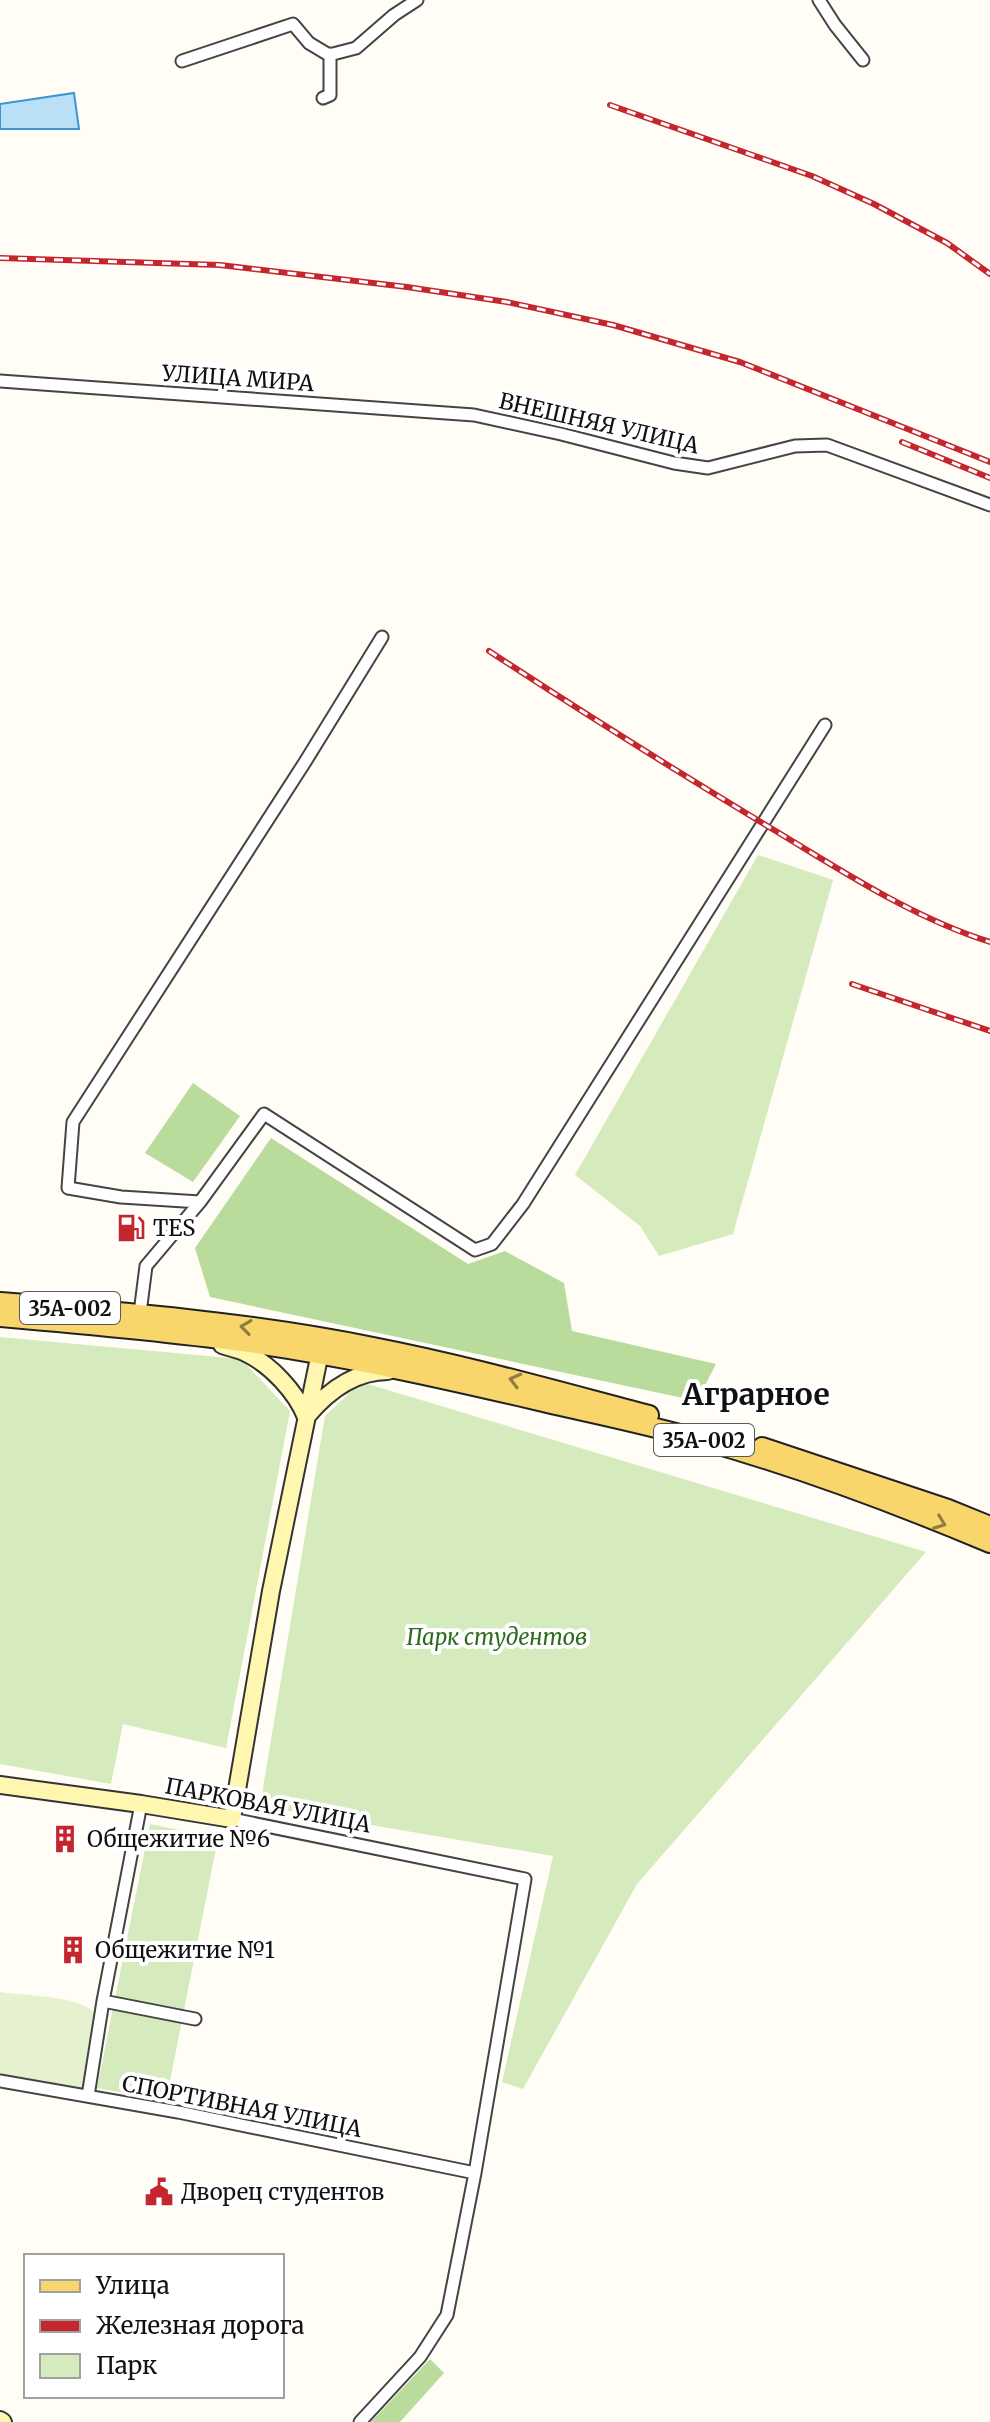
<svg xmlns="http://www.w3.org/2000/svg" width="990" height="2422" font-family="Merriweather,serif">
<rect width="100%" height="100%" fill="#fffdf5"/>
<path fill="#d5ebbd" d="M758,855l75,25 -100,354 -74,22 -19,-30 -65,-51z
M0,1337l241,22 49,52 -64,337 -103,-24 -12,60 -111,-20z
M361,1382l565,170 -289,332 -114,205 -21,-7 51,-226 -293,-50 65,-390z
M150,1824l68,14 -52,263 -69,-13z"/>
<path fill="#b9dc9c" d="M193,1083l47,33 -47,66 -48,-29z
M271,1138l197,126 37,-13 59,32 8,48 144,33 -19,37 -487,-104 -15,-49z
M430,2359l14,14 -44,49h-29z"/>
<path fill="#e6f2cf" d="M0,1992c25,4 77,3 95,21l-7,83 -88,-17z"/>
<path fill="#b9e0f7" stroke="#3f96cf" stroke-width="2" d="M74,93l5,36h-79v-25z"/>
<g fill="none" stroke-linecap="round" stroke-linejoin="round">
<defs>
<path id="street" d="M819,0l16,25 28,35
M182,61l111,-37 16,19 20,12 27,-7 38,-33 23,-15
M323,98l7,-3v-41
M0,381l474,34 87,19 113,29 34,5 87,-22 32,-1 163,60
M200,1202l-79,-5 -53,-9 5,-66 232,-360 77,-125
M140,1313l6,-47 54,-64 64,-88 211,136 17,-6 31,-40 302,-479
M232,1819l293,60 -50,294 -28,142 -27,42 -60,65
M103,2001l92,18
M0,2081l178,31 297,61
M88,2096l15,-95 38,-197"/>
<path id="secondary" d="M222,1345c8,3 17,4 24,8 25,12 50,39 60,64
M307,1416c21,-25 47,-45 81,-45
M0,1785l141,19 91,15 39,-228 51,-248
M0,2420l3,2"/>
<path id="primary" d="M0,1302c124,10 250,20 373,45 93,18 184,44 276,68
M0,1317c81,7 161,14 242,25 100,14 199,36 297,59 55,13 111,24 166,40 96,27 192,63 285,102
M762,1447l186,62 42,17"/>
</defs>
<use href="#street" stroke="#444" stroke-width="15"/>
<use href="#secondary" stroke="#333" stroke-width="20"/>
<use href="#primary" stroke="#222" stroke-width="22"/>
<use href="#street" stroke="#fff" stroke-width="11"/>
<use href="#secondary" stroke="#fff6b0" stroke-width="16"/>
<use href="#primary" stroke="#f9d66b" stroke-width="18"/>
<defs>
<path id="rail" d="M610,105l202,71 62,28 73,39 43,31
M0,258l220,7 187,22 100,15 106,23 127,37 250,100
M902,442l88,36
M489,651c96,63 192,123 290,182 68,41 135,85 211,109
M852,984l138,47"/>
</defs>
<use href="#rail" stroke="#c4262e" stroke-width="6"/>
<use href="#rail" stroke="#fff" stroke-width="3" stroke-dasharray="9" stroke-linecap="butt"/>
</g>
<defs><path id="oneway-chevron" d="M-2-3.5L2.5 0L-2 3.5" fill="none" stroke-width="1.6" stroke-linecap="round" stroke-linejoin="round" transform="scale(2)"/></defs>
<g stroke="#917d42">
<use href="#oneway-chevron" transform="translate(246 1327) rotate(-172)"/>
<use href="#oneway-chevron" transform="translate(515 1380) rotate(-165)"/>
<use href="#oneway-chevron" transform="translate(940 1523) rotate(21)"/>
</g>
<defs>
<symbol id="fuel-bare" viewBox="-9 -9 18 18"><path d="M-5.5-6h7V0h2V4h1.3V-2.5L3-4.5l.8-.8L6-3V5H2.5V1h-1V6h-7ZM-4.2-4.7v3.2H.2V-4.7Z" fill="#c4262e" stroke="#fff" stroke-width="2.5" paint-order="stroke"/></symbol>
<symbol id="building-bare" viewBox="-9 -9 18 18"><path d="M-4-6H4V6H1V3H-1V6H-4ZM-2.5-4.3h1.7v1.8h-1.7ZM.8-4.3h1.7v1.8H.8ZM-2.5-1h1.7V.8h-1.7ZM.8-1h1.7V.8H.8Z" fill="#c4262e" stroke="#fff" stroke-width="2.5" paint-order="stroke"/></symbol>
<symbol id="civic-bare" viewBox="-9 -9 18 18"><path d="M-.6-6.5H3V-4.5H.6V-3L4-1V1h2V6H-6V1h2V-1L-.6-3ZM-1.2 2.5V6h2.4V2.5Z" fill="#c4262e" stroke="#fff" stroke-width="2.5" paint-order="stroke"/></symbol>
</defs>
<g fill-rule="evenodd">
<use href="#fuel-bare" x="111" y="1208" width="40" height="40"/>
<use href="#building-bare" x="45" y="1819" width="40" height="40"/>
<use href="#building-bare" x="53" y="1930" width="40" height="40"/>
<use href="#civic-bare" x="139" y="2172" width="40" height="40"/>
</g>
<g text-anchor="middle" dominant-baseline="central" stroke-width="8" stroke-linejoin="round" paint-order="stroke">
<g fill="#fff" stroke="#585858" stroke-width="2">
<rect x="20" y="1292" width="100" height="32" rx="6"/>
<rect x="654" y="1424" width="100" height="32" rx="6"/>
</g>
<g font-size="20" font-weight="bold" fill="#111">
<text x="70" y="1308">35А-002</text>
<text x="704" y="1440">35А-002</text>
</g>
<g font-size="22" fill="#111" stroke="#fff">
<text transform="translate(238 378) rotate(4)">УЛИЦА МИРА</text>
<text transform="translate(599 423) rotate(13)">ВНЕШНЯЯ УЛИЦА</text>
<text transform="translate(268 1805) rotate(11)">ПАРКОВАЯ УЛИЦА</text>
<text transform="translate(242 2106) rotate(11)">СПОРТИВНАЯ УЛИЦА</text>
</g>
<g font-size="22" fill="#111" stroke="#fff" text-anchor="start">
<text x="153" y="1228">TES</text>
<text x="87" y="1839">Общежитие №6</text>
<text x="95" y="1950">Общежитие №1</text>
<text x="181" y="2192">Дворец студентов</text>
</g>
<g font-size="22" font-style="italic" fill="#2f6b1f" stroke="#fff">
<text x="497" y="1637">Парк студентов</text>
</g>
<g font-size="30" font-weight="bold" fill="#111" stroke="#fff">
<text x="756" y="1394">Аграрное</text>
</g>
</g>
<rect x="24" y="2254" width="260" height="144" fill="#ffffff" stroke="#a0a0a0" stroke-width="2"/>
<rect x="40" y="2280" width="40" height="12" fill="#f9d66b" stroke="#a0a0a0" stroke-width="2"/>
<text x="96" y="2294" font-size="24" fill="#111111">Улица</text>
<rect x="40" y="2320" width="40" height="12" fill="#c4262e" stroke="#a0a0a0" stroke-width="2"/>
<text x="96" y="2334" font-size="24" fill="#111111">Железная дорога</text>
<rect x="40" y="2354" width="40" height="24" fill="#d5ebbd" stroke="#a0a0a0" stroke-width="2"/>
<text x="96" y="2374" font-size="24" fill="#111111">Парк</text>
</svg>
